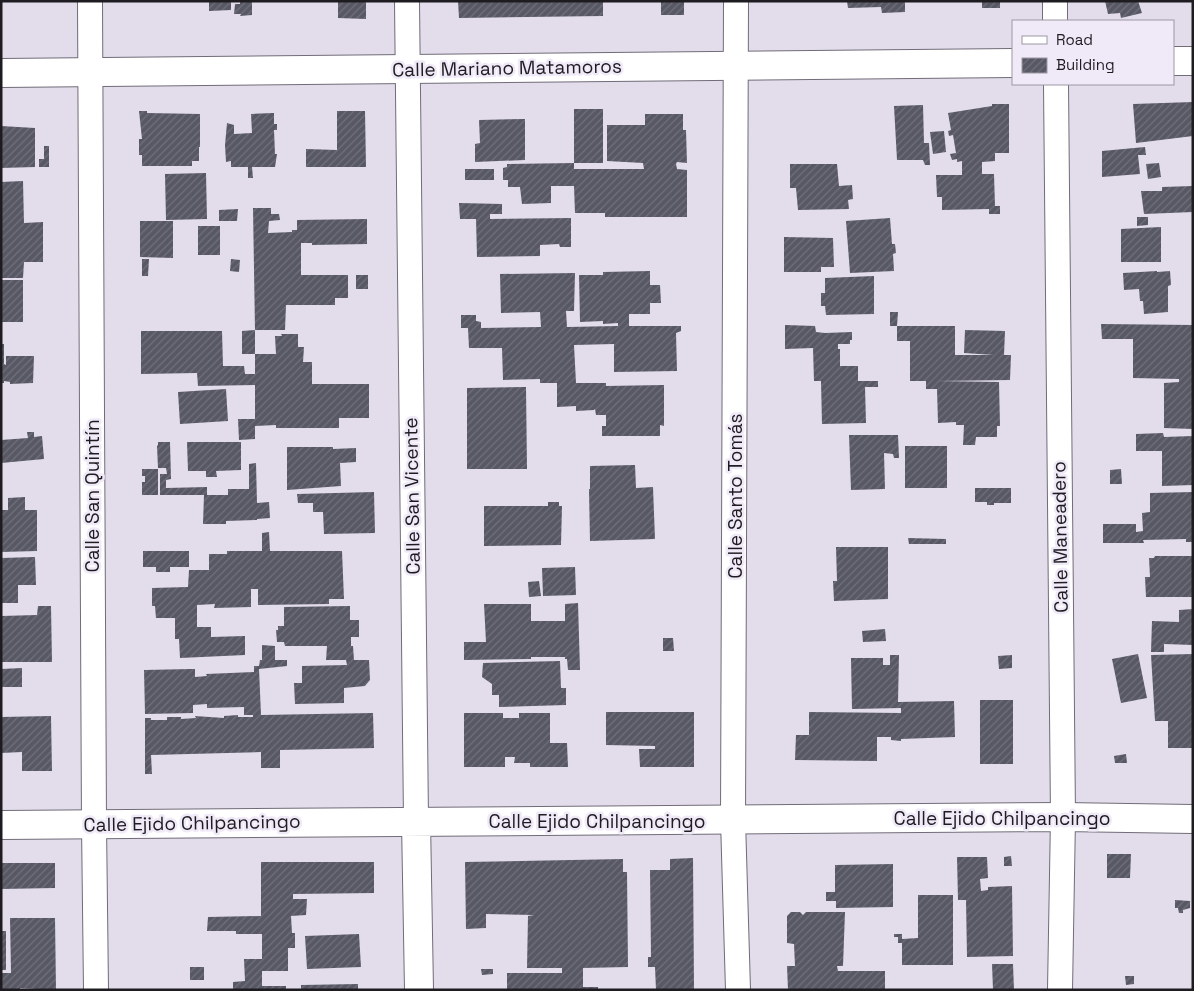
<svg xmlns="http://www.w3.org/2000/svg" width="1194" height="991" font-family="'Space Grotesk',sans-serif">
<defs>
<pattern id="building-hatch" width="6" height="6" patternUnits="userSpaceOnUse" patternTransform="scale(1.25)"><rect width="6" height="6" fill="#585865"/><path d="M-1 1l2-2M0 6l6-6M5 7l2-2" fill="none" stroke="#71717b"/></pattern>
</defs>
<rect width="100%" height="100%" fill="#e3ddeb"/>
<path fill="url(#building-hatch)" d="M209,1h22v9l-22,1z
M240,1h12v14l-12,1 1,-2h-7l1,-10h5z
M338,1h28v18l-28,-1z
M458,1h145v15l-144,2z
M661,1h23v14h-23z
M847,1h58v11l-23,1 -1,-6 -33,1z
M982,1h18v7h-18z
M1105,1h33l4,12 -21,5 -1,-5 -12,1z
M1193,102v34l-57,7 -3,-39z
M992,104h17v49h-14v8l-13,1v12h12l1,32h5v8h-11v-5l-47,1v-13h-5l-1,-22h26v-14l-5,1v-3l-5,1 -2,-6 6,-1 -3,-18 -4,1 -1,-5 3,-1 -3,-17 44,-7z
M923,105l1,38h5l1,22h-5l-2,-5h-26l-3,-54z
M574,109h29v54h-29z
M139,111h8v2l53,1v33h-1v14h-7v5h-50v-11h-3v-16h3z
M337,111h28l1,56h-60v-18l31,1z
M274,113v11h3v6h-3l1,24h2l-2,13h-23l1,11h-5v-11h-17v-6l-5,1 -1,-17 2,-22 7,2v9l18,-1 -1,-19z
M645,114h38v16h3l1,33 -10,-1 -1,2 1,5 10,1v47h-82v-4h-30l-1,-27h-23v17l-29,1 -2,-17h-12v-7h-5v-12l4,-1v-3l67,-1v6h70l-1,-6 -36,-2v-36h38z
M525,119v41l-50,2v-18l5,-1 -1,-23z
M1,126l34,2v39l-34,1z
M944,131l2,21 -13,2 -3,-22z
M44,146h5v21h-10v-8h5z
M1145,147l1,8h-8l2,19 -38,3v-26z
M1159,163l2,14 -13,2 -2,-15z
M790,164h47l2,22 13,-1 1,14 -5,1 1,9 -51,1 -2,-22h-6z
M465,169h29v11h-29z
M206,173l1,46 -41,1 -1,-46z
M23,181l1,42 19,-1v40h-19l-1,16h-22v-96z
M1193,186v26l-49,2 -3,-23h21v-4z
M459,203l43,1v10h-12v5l81,-1v29h-11l-1,-3 -19,1v11l-63,1 -1,-38h-16z
M253,208h18v6h8l1,6 -11,1 -1,12 24,-1v-2h5v-10l70,-1v25l-55,1v-2h-11v32h47v23h-13v7h-49l-1,25h-30z
M238,209l-1,12h-18v-11z
M1137,217h11v8l-11,1z
M890,218l2,26h3l1,9 -3,1 1,17 -44,2 -4,-52z
M140,221h33v37l-33,-1z
M198,226h22v29h-22z
M1161,227v35h-40v-33z
M784,237l49,1 1,29h-13v5h-37z
M142,259h7l-1,17h-6z
M231,259l9,1 -1,12 -9,-1z
M650,271v14h10l1,18h-11v11h-21v12h52v5l-5,2 1,38 -63,1v-28l-40,1 2,38h30v3l58,-1v41l-4,-1v11h-58v-10h4v-11h-10l-1,-6 -1,1 -18,1v-5l-19,1v-24h-17v-4l-37,1 -1,-32h-33l-1,-20h-7v-13h15v6l5,1v6l60,-1 -1,-15 -39,1 -1,-39 75,-1 -1,38h-8l1,16 51,-1v-3l-15,1v-3l-23,1 -1,-47h24v-3z
M1157,271v1l13,-1 1,14 -3,1v26l-24,2 -1,-13h-3l-1,-12 -15,1 -1,-17z
M356,275h12v14h-12z
M874,276v38l-48,1 -1,-9h-4v-13h4v-15z
M1,280h22v42h-22z
M890,312h8l-1,14h-7z
M1101,324l92,1v104l-29,-1v-45l15,-1v-3l-46,-1v-39h-31z
M785,325l30,1 1,6 9,1 27,-1v8h-2v4h-12v5h2v17h18v15h20v6h-13l1,36 -44,1 -1,-43h-7l-1,-33 -28,1z
M897,326h58v29h39l-30,-2 1,-23 40,1 -1,24h7l-1,25 -73,1 62,1 1,44h-3v11h-21l-1,8h-12l1,-20h-8v-3l-18,1 -1,-34h-11v-8h-16v-40h-13z
M255,330v24h-13v-23z
M141,331h81l1,35h21l1,8h10v-20h21l-1,-18h7l-1,-2h17v13h6l-1,15h9v22h57v34h-30v10h-63v-3l-21,1v13l-16,1 -1,-21h17v-34l-57,1 -1,-13 -56,1z
M1,344h3v20l2,1v-9h28l-1,27 -23,1v-2l-6,-1v2h-3z
M526,387l1,82h-60v-81z
M226,389l2,32 -48,3 -2,-32z
M27,432h7v5l8,-1 2,23 -43,4v-23l27,-2z
M1163,433l1,4 29,-1v49l-31,1v-35h-26v-17z
M849,435h49l1,23h-5l-1,-4 -9,-1 1,36 -34,1z
M158,442h12l1,37 -5,1v8l41,-1v8h21v-6h21v-25l7,-1 1,40 12,-1 1,16 -13,1v1l-31,1v3h-23l1,-29h-44v-21h7l-1,-6h-8l-1,-22 1,-1z
M187,442h54v28l-25,1 1,6h-11v-6h-18z
M905,446h42v42h-42z
M287,447h46v2l23,-1v14l-16,1 1,23 -54,4z
M635,465l1,23 17,-1 2,52 -65,2 -1,-52h1v-23z
M142,469h16v26h-16v-13h3v-6h-3z
M1121,469l1,15h-12v-14z
M975,488h36v15h-17v2h-7v-3h-12z
M374,492l1,41 -51,1 -1,-22h-10v-9h-15l-1,-9z
M1193,492v50h-7v-3l-43,1 1,3h-41v-19h33v8l7,-1 -1,-18 8,-1v-19z
M25,497v13h12v41l-36,1v-42h7v-12z
M548,502h11v4h3l-1,39 -77,1v-40h64z
M269,532l1,19h72l2,48h-15v5l-71,1v-16h-7v18l-37,1 1,-4 -18,1v22h14v10l34,-1v19l-65,3 -1,-19h-4v-21h-19l-1,-12h-3v-18l36,-1 1,-17h20v-16h18v-3h35v-18z
M908,538l38,1v5h-37z
M836,547h52v52l-54,2 -1,-20h4z
M143,551h46v16h-19v5h-14v-5h-13z
M1155,556h38v41h-47l-1,-20h5l-1,-19h5z
M35,557l1,28h-18v18h-17v-45z
M575,567l1,28 -33,1 -1,-28z
M539,581l2,15 -12,1 -1,-15z
M578,603l2,67h-12l-1,-11h-2v-2h-34v2l-67,1v-18h22l-2,-38h47v17h34v-17z
M38,606h13l1,56h-51v-46l36,-1z
M350,606v14h9v17h-8v9h2l1,14h15l1,20 -5,6 -21,2v15l-49,1 -1,-21h8v-17l45,-1 -1,-5h-20l1,-14h-42l-1,-4h-7l-1,-12h2v-4h6v-19z
M1193,609v36l-29,-1v8h-13l1,-31 27,1v-12z
M885,629l1,12 -23,1 -1,-11z
M663,638h10l1,13h-11z
M262,645l13,1v14h12v6l-28,3 2,46 112,-2 1,35 -94,2v18h-19v-16l-110,3 1,19h-7v-56h6v2h16v-3h14v2l15,-1 -1,-2 29,2v-2l14,-1v2h15v-2h-9v-8l-37,1v-4l-14,1v8l-48,1 -1,-44 47,-1h4v8l12,-1 -1,-2 48,-2v-6h5l1,-6h2z
M1138,654l9,44 -26,5 -9,-44z
M1193,654v94h-25v-27h-13l-4,-66z
M890,655h9l-1,47 56,-1 1,36 -54,2v2l-10,-1v-3h-14v24l-82,-1 1,-25h13v-23l92,1v-5l-49,1 -1,-51h32v7h7z
M1012,655v13l-13,1 -1,-13z
M560,661l1,27h5v17l-67,2v-12h-7v-11l-10,-7 1,-14z
M22,668v19h-21v-18z
M980,700h33v64h-33z
M606,712h88v55h-54l-1,-18h16v-3l-49,-1z
M464,713h39v5h16v-5h31v30h17l1,24h-38v-4h-16l1,-6h-10v10h-41z
M51,716l1,55h-30v-19l-21,1v-36z
M1126,754l1,9h-12l-1,-7z
M1107,854h24l-1,24h-23z
M1011,856l1,10h-8v-9z
M957,857h30l1,21 -8,1 1,12 7,-1v-3l24,-1 1,70 -46,1 -1,-57h-8z
M693,858l1,131 -38,1 -1,-23h-7v-10h3l-1,-87h20v-11z
M623,859v13h4l1,95 -45,1v19h15v3h-91v-17h55v-5h-35l1,-52 6,-1 -48,-1v14l-20,1 -1,-67z
M261,862h113v31l-81,1v5h14l-1,16 -15,1 1,17h3v15h-7v23h-26v15h24v4h-53v-8l12,-1 -1,-22h18v-25h-26v-3h-29l1,-14 53,-1z
M1,863h54v25l-54,1z
M893,864v43l-57,1v-7h-10v-9h9v-27z
M918,895h35v70h-51v-22h-4v-6h-4v-3h8v5l16,-1z
M1175,900l15,1v7l-7,2v3h-4l-1,-5h-3z
M791,912h9l3,3 3,-3h39l-2,54h-6l1,5h47v19h-97l-1,-24h8l-1,-22 -7,-1v-27z
M10,918h45l1,72 -36,-2v2h-19v-17h10z
M1,931h5v39h-5z
M359,934l2,33 -54,2 -2,-33z
M992,964h21l1,26h-21z
M190,967h14v13h-14z
M481,969h12v5l-11,1z
M1125,976h9v8l-8,1z
M358,984v6h-57v-5z"/>
<g fill="none" stroke-linecap="round" stroke-linejoin="round">
<defs>
<path id="minor" d="M90,1l4,823 2,166
M407,1l9,820
M736,1l-3,819 5,170
M1055,1v20
M1056,84l7,733 -3,173"/>
<path id="tertiary" d="M1173,61h20
M1,73l1012,-10
M416,821l3,169
M1,825l1062,-8 130,2"/>
</defs>
<use href="#minor" stroke="#716c78" stroke-width="26"/>
<use href="#tertiary" stroke="#716c78" stroke-width="30"/>
<use href="#minor" stroke="#fff" stroke-width="24"/>
<use href="#tertiary" stroke="#fff" stroke-width="28"/>
</g>
<g text-anchor="middle" dominant-baseline="central" stroke-width="5" stroke-linejoin="round" paint-order="stroke">
<g font-size="19" fill="#1e1c21" stroke="#f0eaf8">
<text transform="translate(507 68) rotate(-1)">Calle Mariano Matamoros</text>
<text transform="translate(92 496) rotate(-90)">Calle San Quintín</text>
<text transform="translate(412 496) rotate(-91)">Calle San Vicente</text>
<text transform="translate(735 496) rotate(-90)">Calle Santo Tomás</text>
<text transform="translate(1060 537) rotate(-91)">Calle Maneadero</text>
<text x="1002" y="818">Calle Ejido Chilpancingo</text>
<text x="597" y="821">Calle Ejido Chilpancingo</text>
<text transform="translate(192 823) rotate(-1)">Calle Ejido Chilpancingo</text>
</g>
</g>
<rect width="1194" height="991" fill="none" stroke="#1e1c21" stroke-width="5"/>
<rect x="1012" y="20" width="162" height="65" fill="#f0eaf8" stroke="#9c98a2"/>
<rect x="1022" y="36" width="25" height="8" fill="#ffffff" stroke="#9c98a2"/>
<text x="1056" y="45" font-size="15" fill="#1e1c21">Road</text>
<rect x="1022" y="58" width="25" height="15" fill="url(#building-hatch)" stroke="#9c98a2"/>
<text x="1056" y="70" font-size="15" fill="#1e1c21">Building</text>
</svg>
